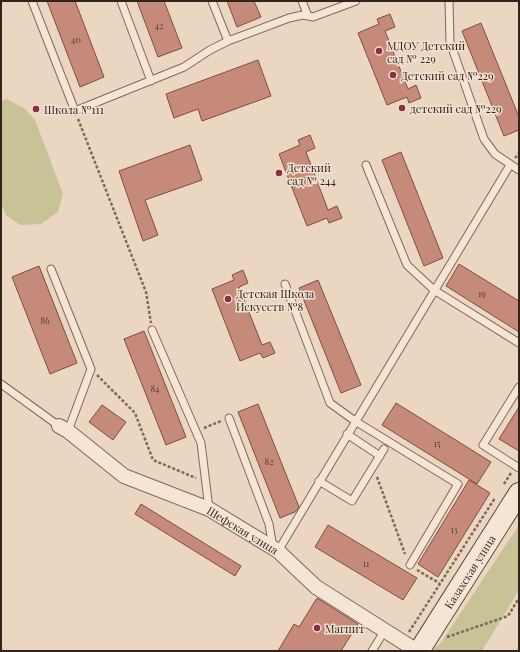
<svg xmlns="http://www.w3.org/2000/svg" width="520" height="652" font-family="'Playfair Display',serif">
<rect width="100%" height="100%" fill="#ead6c1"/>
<path fill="#c7c396" d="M6,99l18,9 11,12 28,74 -5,18 -17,12 -21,1 -14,-10 -5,-12v-102z
M519,525v65l-37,61h-49l2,-4 5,-3z"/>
<path fill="#c58a7a" stroke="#7f4e42" d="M47,1h28l29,76 -24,10z
M137,1h27l18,47 -24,9z
M227,1h27l7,16 -24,10z
M390,14l5,13 -10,4 23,58 8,-4 5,13 -12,5 -2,-6 -20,8 -29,-72 21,-9 -2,-5z
M481,23l38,94v13l-15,6 -42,-105z
M258,60l13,36 -69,25 -4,-12 -24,9 -8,-24z
M310,135l5,13 -9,4 22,58 9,-4 5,12 -13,5 -2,-5 -20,8 -28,-72 21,-9 -2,-5z
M190,145l12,35 -57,20 13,35 -15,6 -24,-70z
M401,152l42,106 -19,8 -42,-106z
M459,264l60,37v31l-73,-46z
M39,266l38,97 -27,11 -38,-97z
M243,270l5,13 -9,4 23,58 8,-3 5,11 -12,5 -3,-5 -20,8 -28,-72 22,-9 -2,-5z
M318,280l43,105 -20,8 -42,-105z
M144,331l42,106 -20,8 -42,-106z
M396,403l95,59 -14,22 -95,-59z
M258,404l41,103 -4,5 -15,6 -42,-106z
M102,405l24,17 -13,18 -24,-18z
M519,407v44l-20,-12z
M469,480l21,13 -52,84 -20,-13z
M141,504l100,62 -6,10 -100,-62z
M328,525l89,53 -14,22 -88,-53z
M317,598l41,26 -17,27h-63l16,-27 5,3z"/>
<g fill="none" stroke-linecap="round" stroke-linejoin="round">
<defs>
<path id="service" d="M32,1l43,110 109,-44 26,-17 18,-9 61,-23 14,-3 10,2 43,-16
M121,1l30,80
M212,1l16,40
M302,1l6,15
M449,1l1,41 34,97 11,15 24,16
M366,165l41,100 27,25 85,53
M51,269l40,100 -23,62
M285,284l45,119 25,18 103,63 -48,81
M152,330l49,113 8,66
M1,384l58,42
M519,387l-36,58 36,23
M229,418l40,106 4,24
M347,434l33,22
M319,481l33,20 32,-52
M278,551l232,-386
M372,651l13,-21"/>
<g id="minor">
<path id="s1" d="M59,426l9,5 56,45 85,33 69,42 38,36 101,64"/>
</g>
<g id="secondary">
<path id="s2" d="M419,651l100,-158"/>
</g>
</defs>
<use href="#service" stroke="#82675a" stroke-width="9"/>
<use href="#minor" stroke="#82675a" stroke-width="16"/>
<use href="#secondary" stroke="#64493e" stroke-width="22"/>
<path stroke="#82675a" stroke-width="2.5" stroke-dasharray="3 2" stroke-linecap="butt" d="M78,119l68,173 5,31
M515,158l4,-5
M97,375l38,38 18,47 43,18
M204,428l17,-7
M377,477l28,77
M504,484l7,-11
M417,570l22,13
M409,632l86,-134
M447,637l61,-21 11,-18"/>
<use href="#service" stroke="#f5e5d4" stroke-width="7"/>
<use href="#minor" stroke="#f5e5d4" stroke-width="14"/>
<use href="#secondary" stroke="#f5e5d4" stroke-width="20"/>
</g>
<g fill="#8c2f42" stroke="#f2e1d0" stroke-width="1.5">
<circle cx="379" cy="51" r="4"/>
<circle cx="393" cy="75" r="4"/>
<circle cx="402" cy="108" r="4"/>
<circle cx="36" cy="109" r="4"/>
<circle cx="279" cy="173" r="4"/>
<circle cx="228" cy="299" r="4"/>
<circle cx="317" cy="628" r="4"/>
</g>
<g text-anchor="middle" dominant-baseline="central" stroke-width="3" stroke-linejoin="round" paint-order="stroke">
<g font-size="9" fill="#583d34">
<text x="159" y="25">42</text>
<text x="76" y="39">40</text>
<text x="482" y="293">19</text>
<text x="45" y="320">86</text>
<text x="155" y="388">84</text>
<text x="437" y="443">15</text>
<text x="269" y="461">82</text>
<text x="454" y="529">13</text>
<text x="366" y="563">11</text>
</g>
<g font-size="11" fill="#33231d" stroke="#f2e1d0" text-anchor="start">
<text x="387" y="45">МДОУ Детский<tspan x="387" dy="13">сад № 229</tspan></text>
<text x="401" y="75">Детский сад №229</text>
<text x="410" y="108">детский сад №229</text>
<text x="44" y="109">Школа №111</text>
<text x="287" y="167">Детский<tspan x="287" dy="13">сад № 244</tspan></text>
<text x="236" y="293">Детская Школа<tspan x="236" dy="13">Искусств №8</tspan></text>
<text x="325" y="628">Магнит</text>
</g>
<g font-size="11" fill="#33231d" stroke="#f2e1d0">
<text stroke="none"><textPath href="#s1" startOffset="213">Шефская улица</textPath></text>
<text stroke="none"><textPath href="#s2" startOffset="94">Казахская улица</textPath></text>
</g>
</g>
<rect width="520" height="652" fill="none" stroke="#33231d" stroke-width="4"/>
</svg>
